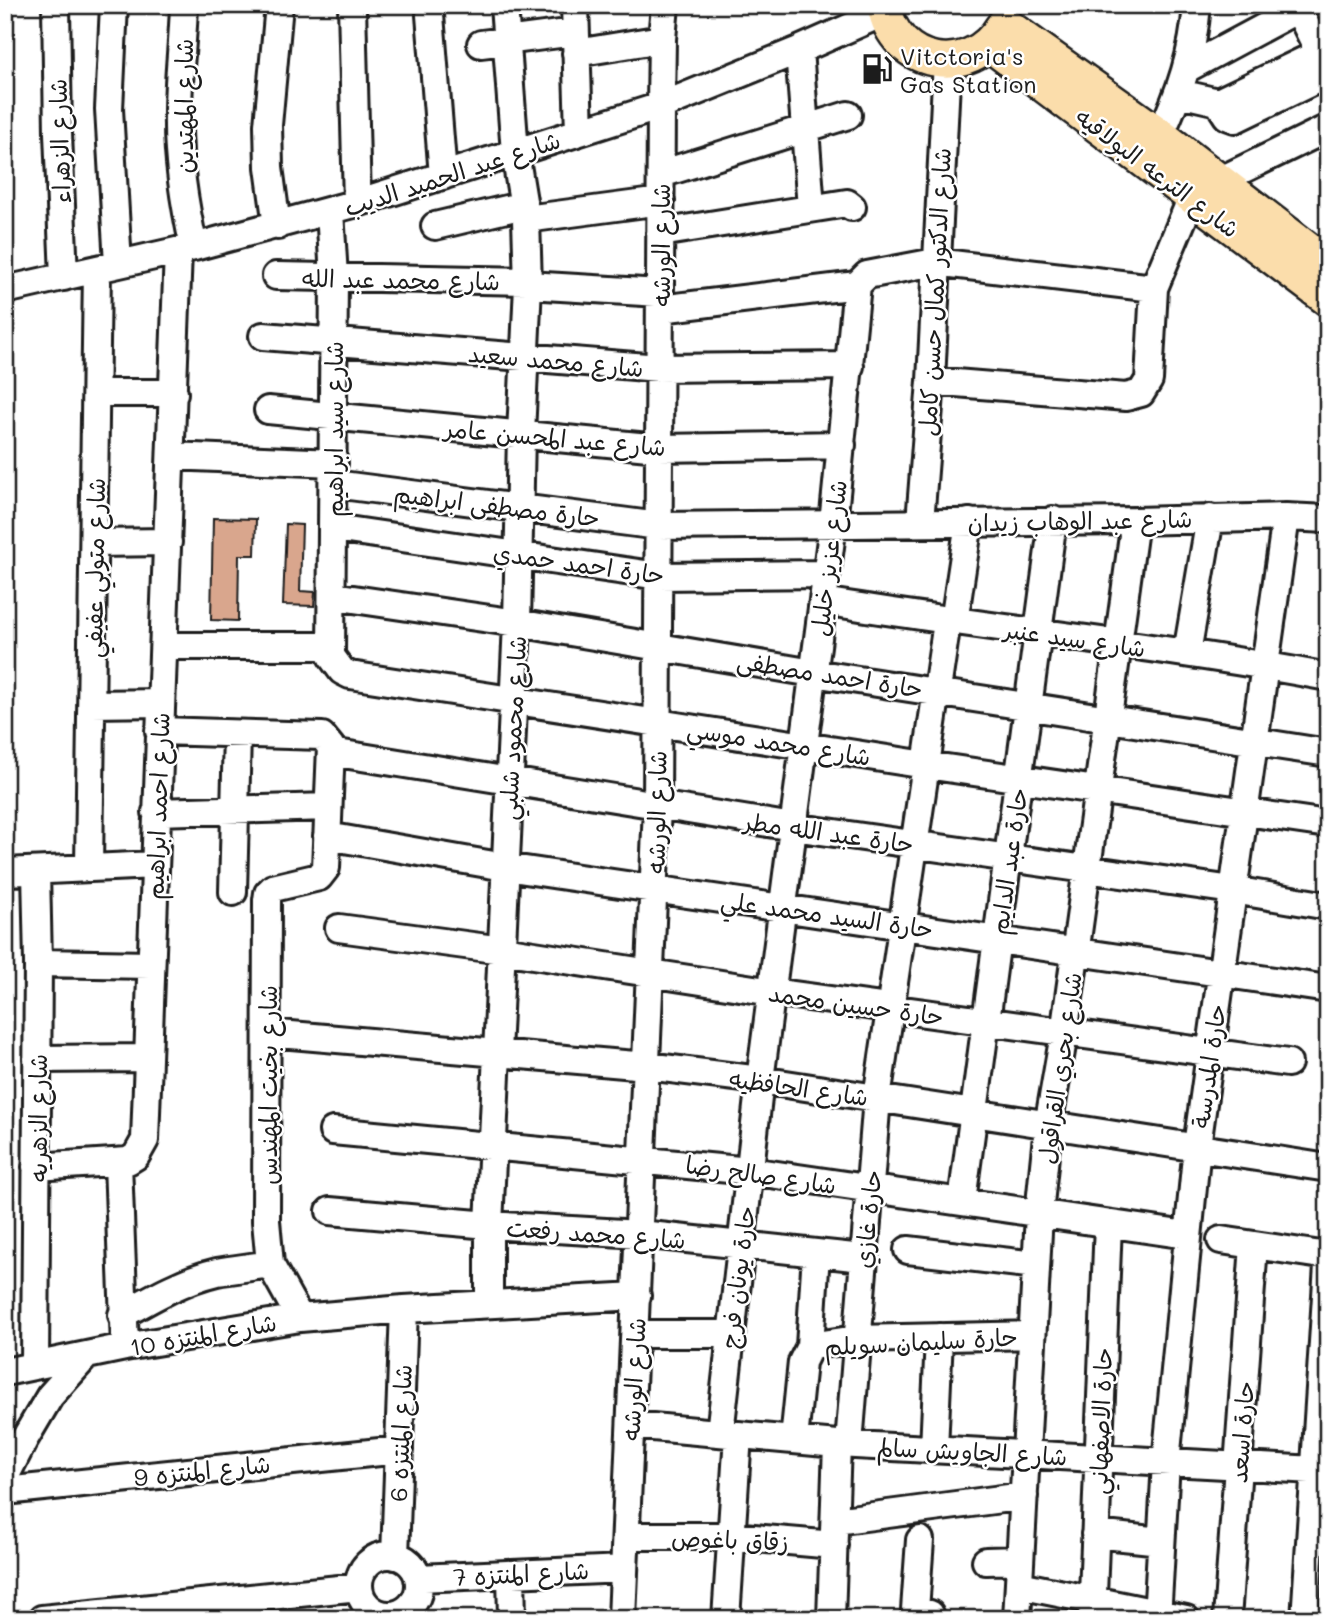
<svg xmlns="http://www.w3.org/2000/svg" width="1333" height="1624" font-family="Mali,'Playpen Sans Arabic',sans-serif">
<rect width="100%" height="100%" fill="#fff"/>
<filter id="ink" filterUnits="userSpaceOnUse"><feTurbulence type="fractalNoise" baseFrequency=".0143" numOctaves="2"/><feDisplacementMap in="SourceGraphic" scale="14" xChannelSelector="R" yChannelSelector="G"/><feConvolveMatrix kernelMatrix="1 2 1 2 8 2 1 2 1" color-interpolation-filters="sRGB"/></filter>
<g filter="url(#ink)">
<path fill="#d9a68d" stroke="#1c1c1c" stroke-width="2" d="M213,518l43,1 -1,36h-16l-1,66 -27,-1z
M286,524l16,1 -2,66 15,1 -1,14 -31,-1z"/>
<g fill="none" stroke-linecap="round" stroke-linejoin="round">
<defs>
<path id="minor" d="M56,5l2,128 6,144
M114,5l-5,104 9,155
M184,5c-1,36 -6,72 -6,108 -1,46 6,90 16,134
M352,5l5,198
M575,5l4,127
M1296,5l31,63
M430,15l13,161
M481,44l94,-12
M799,50l12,158
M576,53l86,-14
M1188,68l110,-59
M1179,93l39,9 9,14 8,3 93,-45
M1218,102l102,-49
M1160,135c21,-45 33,-81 37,-130
M661,174l187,-59
M1219,181l109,-53
M330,211l4,66 -3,379 11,15 8,4 576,90 402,59
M526,219l135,-18
M277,226l-8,-59 -1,-42 11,-120
M435,226l89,-21
M660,233l187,-30 5,4
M276,276l251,5
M528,285l132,8
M5,290l189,-43 163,-44 304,-97 138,-56 86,-38
M660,309l197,-24
M263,336l396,32 191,-2
M931,381l195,16 15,-4 8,-13 5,-92 38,-91
M96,393h78
M268,410l391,38 183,-3
M171,456l163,7
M334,484l325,42 476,-5 151,-4 42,2
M920,522l11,-141 16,-320
M334,528l325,48 167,-2
M94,543l74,-1
M333,596l184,27 296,50 515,80
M823,601c168,28 337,44 505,76
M954,622l15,-100
M164,646h167
M1187,653l23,-135
M92,704l69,-1
M159,731l163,5 9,11 -5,121 -7,9 -46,11 -5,5 -1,7 -1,321 4,43 30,54
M331,752l462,75 440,63 95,16
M156,812l172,-5
M327,836l178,31 823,122
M89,867l8,-598
M5,872l150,-7
M233,892l4,-158
M339,928l163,22 270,42 516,71
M38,963l113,2
M268,1033l379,33 113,14 568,88
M37,1059l110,-1
M333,1131l417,40 437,64
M118,1163l7,184
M36,1167l92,-6 8,-5 9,-16 33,-889
M962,1201l91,-681
M330,1211l159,14 151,9 223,24
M1221,1240l107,16
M908,1250l128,15
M489,1304v-79l28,-602 4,-189 7,-149 -2,-66 -11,-66 -11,-148
M122,1315c30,-17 61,-35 95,-43 17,-3 36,-5 53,-8
M635,1334h96
M810,1346l46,-7 176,-4
M35,1365l3,-402 -2,-92
M5,1372l120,-25 175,-29 104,-9 233,-13
M631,1425l206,19 478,26
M720,1433l40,-353 73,-556 24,-239 10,-10 68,-13 219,26
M794,1440l8,-78 8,-16 6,-93
M849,1444l28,-346 70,-476
M934,1449l5,-112
M5,1477l19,-37 26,-44 35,-39
M5,1491l394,-41
M835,1521l189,-25
M1095,1534l66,7
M626,1536h106l102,9
M920,1540l-5,70 15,4v5
M359 1585a30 30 0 1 1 60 0a30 30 0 1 1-60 0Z
M395,1556l9,-247
M986,1561l34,-1
M511,1574l1,45
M418,1578l206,-9
M1019,1585l167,34
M42,1619l317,-32
M622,1619l35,-813 4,-700 1,-67 3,-34
M726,1619l12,-184
M831,1619l6,-175
M1017,1619l22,-405 9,-88 16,-92 71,-513
M1092,1619l16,-395
M1157,1619l9,-157 31,-316 89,-629
M1227,1619l27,-374
M1305,1619l23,-354"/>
<path id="major" d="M884,5c10,62 86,75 118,22
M1004,24l156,111 168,130
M989,44l339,255"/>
</defs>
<use href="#minor" stroke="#1c1c1c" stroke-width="32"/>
<use href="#major" stroke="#1c1c1c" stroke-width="38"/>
<use href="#minor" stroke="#fff" stroke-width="26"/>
<use href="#major" stroke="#fbddab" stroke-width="33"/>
</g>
</g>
<defs>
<symbol id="fuel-bare" viewBox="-9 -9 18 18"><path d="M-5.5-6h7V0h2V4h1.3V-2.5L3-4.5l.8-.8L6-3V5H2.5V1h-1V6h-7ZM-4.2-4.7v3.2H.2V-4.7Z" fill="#1c1c1c" stroke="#fff" stroke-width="2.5" paint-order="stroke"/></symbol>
</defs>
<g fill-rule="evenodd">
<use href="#fuel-bare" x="855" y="47" width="44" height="44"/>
</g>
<g text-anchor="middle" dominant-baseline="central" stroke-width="5" stroke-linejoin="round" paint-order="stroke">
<g font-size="24" fill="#1c1c1c" stroke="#fff" text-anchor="start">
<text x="900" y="55">Vitctoria's<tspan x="900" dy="28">Gas Station</tspan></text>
</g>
<g font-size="24" fill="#1c1c1c" stroke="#fff">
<text transform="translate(183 106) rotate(-90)">شارع المهتدين</text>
<text transform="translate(59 141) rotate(-92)">شارع الزهراء</text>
<text transform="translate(1158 172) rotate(37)">شارع الترعه البولاقيه</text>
<text transform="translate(452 173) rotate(-18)">شارع عبد الحميد الديب</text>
<text transform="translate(660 245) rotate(-90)">شارع الورشه</text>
<text transform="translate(401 279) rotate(1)">شارع محمد عبد الله</text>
<text transform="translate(934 292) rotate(-87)">شارع الدكتور كمال حسن كامل</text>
<text transform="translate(556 360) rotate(5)">شارع محمد سعيد</text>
<text transform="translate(333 429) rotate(-90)">شارع سيد ابراهيم</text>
<text transform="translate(555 437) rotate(5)">شارع عبد المحسن عامر</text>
<text transform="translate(497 505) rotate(7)">حارة مصطفى ابراهيم</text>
<text transform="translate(1080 520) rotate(-1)">شارع عبد الوهاب زيدان</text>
<text transform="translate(828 558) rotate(-83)">شارع عزيز خليل</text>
<text transform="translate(579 563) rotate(8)">حارة احمد حمدي</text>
<text transform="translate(94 568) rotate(-89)">شارع متولي عفيفي</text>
<text transform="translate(1075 638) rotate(8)">شارع سيد عنبر</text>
<text transform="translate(830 674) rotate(9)">حارة احمد مصطفى</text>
<text transform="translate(512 728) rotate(-87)">شارع محمود شلبي</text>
<text transform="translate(779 742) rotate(9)">شارع محمد موسي</text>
<text transform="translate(157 806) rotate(-88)">شارع احمد ابراهيم</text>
<text transform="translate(656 812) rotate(-89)">شارع الورشه</text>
<text transform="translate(829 832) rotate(8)">حارة عبد الله مطر</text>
<text transform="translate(1008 861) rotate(-82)">حارة عبد الدايم</text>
<text transform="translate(827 914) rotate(8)">حارة السيد محمد علي</text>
<text transform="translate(856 1004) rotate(8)">حارة حسين محمد</text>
<text transform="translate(1208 1066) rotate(-82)">حارة المدرسة</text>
<text transform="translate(1059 1068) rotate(-82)">شارع بحري القراقول</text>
<text transform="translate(267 1085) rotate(-90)">شارع بخيت المهندس</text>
<text transform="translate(799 1087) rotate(8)">شارع الحافظيه</text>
<text transform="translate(37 1118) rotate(-90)">شارع الزهريه</text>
<text transform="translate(761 1174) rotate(8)">شارع صالح رضا</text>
<text transform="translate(867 1219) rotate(-84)">حارة غازي</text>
<text transform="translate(596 1233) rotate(4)">شارع محمد رفعت</text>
<text transform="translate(737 1277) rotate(-83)">حارة يونان فرج</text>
<text transform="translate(203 1334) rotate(-10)">شارع المنتزه 10</text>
<text transform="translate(921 1341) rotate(-3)">حارة سليمان سويلم</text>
<text transform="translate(633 1379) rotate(-87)">شارع الورشه</text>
<text transform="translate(1100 1421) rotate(-88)">حارة الاصفهاني</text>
<text transform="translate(1241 1432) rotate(-86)">حارة اسعد</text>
<text transform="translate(400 1433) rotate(-88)">شارع المنتزه 6</text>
<text transform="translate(972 1451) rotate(3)">شارع الجاويش سالم</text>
<text transform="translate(202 1470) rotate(-6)">شارع المنتزه 9</text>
<text transform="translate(730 1539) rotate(2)">زقاق باغوص</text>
<text transform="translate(521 1573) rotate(-3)">شارع المنتزه 7</text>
</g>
</g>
<rect width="1333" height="1624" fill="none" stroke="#fff" stroke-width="28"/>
<rect x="14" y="14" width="1305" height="1596" fill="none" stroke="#1c1c1c" stroke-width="2.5" filter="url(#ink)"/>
</svg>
